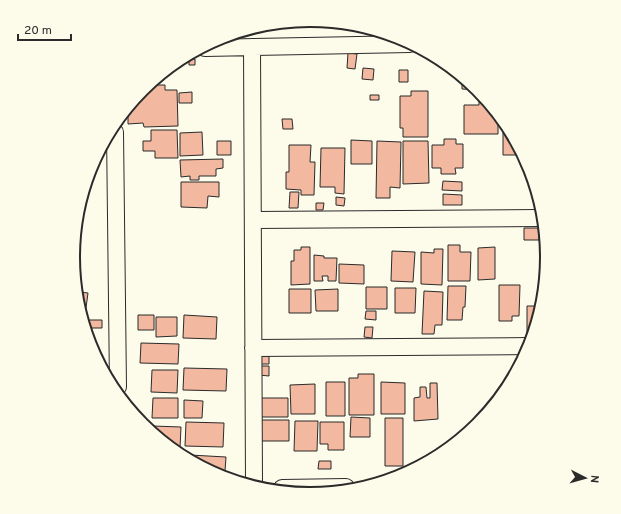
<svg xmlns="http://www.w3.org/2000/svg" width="621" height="514" font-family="Overpass,sans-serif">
<rect width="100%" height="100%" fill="#fdfbea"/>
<path fill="#f2b8a0" stroke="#2b2b2b" d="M348,53l9,1 -2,15 -8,-1z
M189,59h6v6h-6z
M363,68l11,1 -1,11 -11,-1z
M399,70h9v12h-9z
M462,79l16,11 -16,-1z
M149,85h16v5h12l1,36 -34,1 -1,-4 -15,1v-12l15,-23z
M411,91h17v46h-25v-9h-3v-32h11z
M192,92v11h-13v-10z
M370,95h9v5h-9z
M479,95h3l16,24v15h-34v-29h15z
M282,119h10l1,10h-10z
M503,127l18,26v2h-18z
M151,130h26l1,28h-23v-7h-12v-10h8z
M202,132l1,23 -23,1v-23z
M444,139h12v5h7v24h-8l1,6h-15v-6h-9v-23h12z
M351,140l21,1v23h-21z
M217,141h14v14h-14z
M377,141l24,1 -1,46 -10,-1v11h-14z
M403,141h25l1,42 -26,1z
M289,145h22l-1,17h5l-1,33h-13v-5l-15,-1v-17h3z
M321,148h24l-1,46 -9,-1v-6h-15z
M223,159v9l-7,1v7h-17v4h-9v-4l-9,1 -1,-17z
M443,181l19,1v9l-20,-1z
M181,182h38v15l-11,-1 -1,12 -26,-1z
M290,192h9l-1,16h-9z
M443,194l19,1v10h-19z
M336,197l9,1 -1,8 -8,-1z
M316,203h8l-1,7h-7z
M524,228h15v12h-15z
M448,245h12v7h11l-1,29h-22z
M301,247h9v37l-19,1v-24h3v-11h7z
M495,247v32l-17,1v-32z
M434,249h9l-1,36 -21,-1v-32l13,1z
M392,251l23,1 -2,30 -22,-1z
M314,255l10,1v2h13l-1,23h-8v-5h-6l1,5h-9z
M339,264l25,1v19l-25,-1z
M499,285h21l-1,31h-7v5h-13z
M448,286h18l-1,21h-2l-1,13h-15z
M366,287h21v22h-21z
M395,288h21l-1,25h-20z
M289,289h22v24h-22z
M338,289v22h-22l-1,-21z
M424,291l19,1 -1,33h-7l-1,9h-12z
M80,292l8,1 -3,22z
M527,306h8v2h2l-6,30h-4z
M366,311h10v9l-11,-1z
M138,315h16v15h-16z
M184,315l33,2 -1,22 -33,-1z
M156,317h21v19l-21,1z
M86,320h16v8h-14z
M365,327h8l-1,11 -8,-1z
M141,343l38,1 -1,20 -38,-1z
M258,356h11v8h-11z
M259,366h10v10l-10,-1z
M184,368l43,1 -1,22 -43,-1z
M152,370h26l-1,23 -26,-1z
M358,374h16v41h-25v-37h9z
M326,382h19v34h-19z
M381,382l24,1v31h-24z
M430,383h7l1,36 -24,2v-23l6,-1v-10h6l1,11h3z
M315,384v30h-24l-1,-29z
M153,398h25v20h-26z
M261,398h27v19h-28z
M184,400l19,1 -1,17h-18z
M351,417l19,1v19h-20z
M385,418h18v48h-18z
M259,420h30v21h-30z
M295,421h23l-1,30h-23z
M186,422l38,1 -1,24 -38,-1z
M320,422h24v28h-16v-6h-8z
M153,426l28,1 -1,21h-3l-25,-17z
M190,455l36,2 -1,14 -14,-1z
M319,461h12v8h-13z"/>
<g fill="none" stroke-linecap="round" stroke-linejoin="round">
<defs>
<path id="street" d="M252,47l2,436
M205,48l205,-4
M115,132l3,255
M253,220l287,-2
M253,348l277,-2
M282,488l64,-1"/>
</defs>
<use href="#street" stroke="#2b2b2b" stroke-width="18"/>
<use href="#street" stroke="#fdfbea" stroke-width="16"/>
</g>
<path d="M0 0H621V514H0ZM80 257a230 230 0 1 1 460 0a230 230 0 1 1-460 0Z" fill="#fdfbea" fill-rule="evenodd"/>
<path fill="none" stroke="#2b2b2b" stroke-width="2" d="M80 257a230 230 0 1 1 460 0a230 230 0 1 1-460 0Z"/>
<g transform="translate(585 478) rotate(96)" stroke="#fdfbea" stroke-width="3" paint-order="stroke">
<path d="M0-3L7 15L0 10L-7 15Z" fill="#2b2b2b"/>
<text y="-6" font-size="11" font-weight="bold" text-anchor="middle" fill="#2b2b2b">N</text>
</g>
<path d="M18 34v6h53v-6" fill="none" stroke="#2b2b2b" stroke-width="2"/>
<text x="24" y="34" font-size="12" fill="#2b2b2b" stroke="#fdfbea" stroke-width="3" paint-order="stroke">20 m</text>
</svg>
